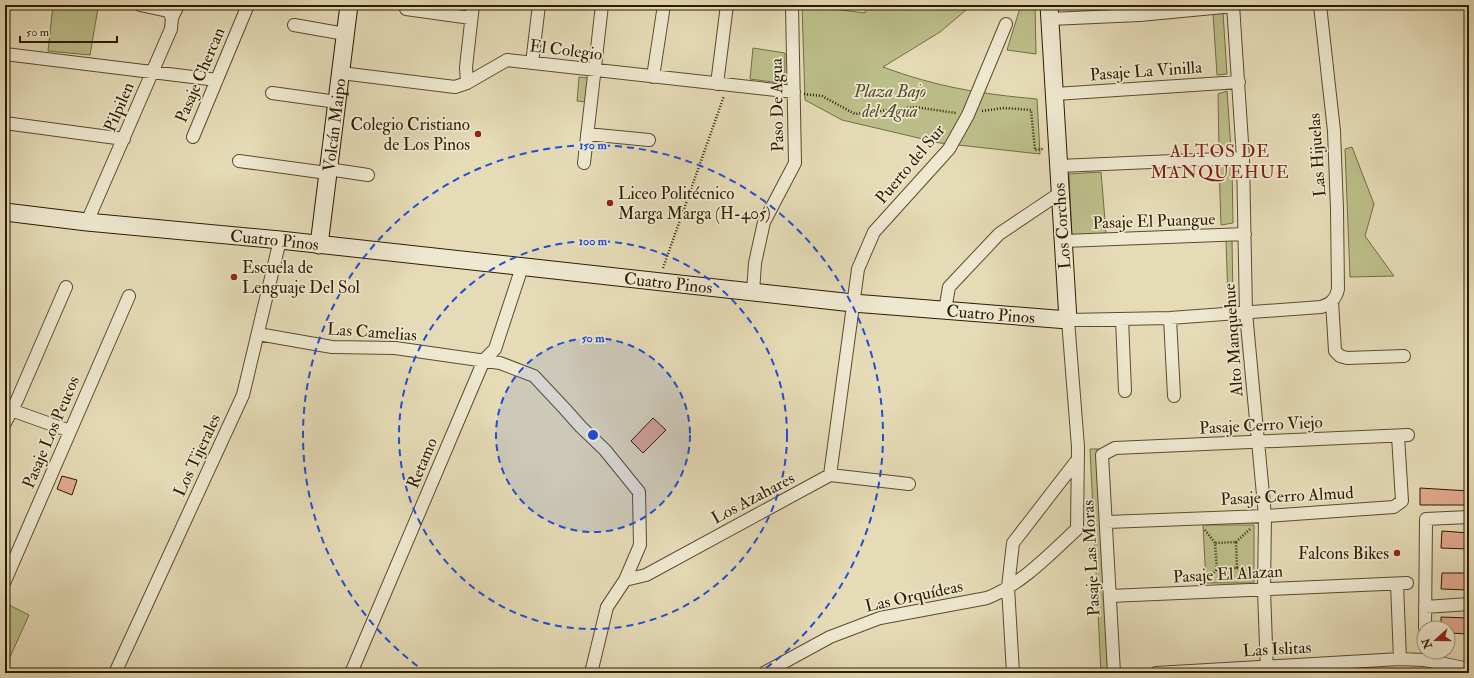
<svg xmlns="http://www.w3.org/2000/svg" width="1474" height="678" font-family="'IM FELL Double Pica',serif">
<rect width="100%" height="100%" fill="#e5dbb6"/>
<filter id="stains"><feTurbulence type="fractalNoise" baseFrequency=".005" numOctaves="4"/><feColorMatrix values="0 0 0 0 .2 0 0 0 0 .09 0 0 0 0 .02 0 0 0 .5 -.17"/></filter>
<radialGradient id="worn" r=".72"><stop offset=".6" stop-color="#630" stop-opacity="0"/><stop offset="1" stop-color="#630" stop-opacity=".3"/></radialGradient>
<path fill="#bcbe89" stroke="#746c44" d="M53,5h21l24,3 -8,47 -42,-4z
M802,5l63,8 1,-8h106l-32,27 -57,35c54,20 98,27 154,32l3,55 -100,-11 -98,-23 -37,-20z
M1020,5h15l1,49 -29,-4 13,-42z
M1213,13h10l4,61 -10,1z
M753,48l32,5v28l-5,2 -30,-4z
M579,77l9,1 -2,24 -9,-1z
M1227,91l4,58 -12,1 -1,-56z
M1352,147l22,57 -9,32 29,40 -44,1 -5,-128z
M1219,165h13l1,58 -12,2z
M1101,172l5,61 -34,3 -3,-62z
M1232,239l1,60 -5,1 -2,-60z
M1090,449h9l11,224h-9z
M1203,525h51v58h-48z
M5,603l24,12 -24,53z"/>
<path fill="#e3aa8f" stroke="#2d1b00" d="M653,418l13,12 -23,23 -12,-12z
M62,476l15,4 -5,15 -15,-6z
M1420,488l49,3v14h-49z
M1442,531l27,2v16l-28,-1z
M1442,573h27v17l-28,-1z
M1441,617l28,1v16l-21,-1v-5h-7z"/>
<g fill="none" stroke-linecap="round" stroke-linejoin="round">
<defs>
<path id="street" d="M140,5l28,6 4,7
M1233,5l10,153 3,155 19,203 -1,74 3,83
M406,9l65,9
M1050,19l90,-4 94,-9
M294,25l51,9
M5,54l212,26
M532,63l7,-58
M341,73l114,14 12,-4 40,-23 287,32
M653,77l11,-72
M467,83l-1,-16 7,-62
M717,84l10,-79
M272,93l65,9
M1055,94l184,-12
M5,123l119,16
M587,134l62,6
M193,137l55,-132
M239,161l88,12
M584,163l18,-158
M1059,166l184,-8
M328,169l40,6
M87,222l84,-193 1,-11 6,-13
M1064,241l181,-7
M753,292l2,-29 9,-41 31,-59 -3,-158
M1332,301l3,50 5,5 7,2 57,-2
M945,310l4,-23 50,-53 61,-41
M1170,318l4,78
M1122,319l3,72
M258,334l74,13 63,1 105,15 34,13 30,32 17,19 24,23 34,42 1,53 -15,35 -18,27 -16,66
M11,410l59,21
M5,423l12,-23 49,-113
M830,475l28,-206 16,-37 75,-83 19,-34 38,-91
M830,475l79,9
M1107,522l158,-6 129,-9 8,-6 -4,-65
M625,580l21,-5 184,-100
M5,581l124,-285
M1397,584l3,75
M1110,596l297,-13
M1425,607l44,-3
M1425,628l1,-109 43,-2
M115,673l128,-278 37,-155
M351,673l133,-313 11,-11 27,-82
M764,673l66,-36 50,-19 107,-20c35,-14 63,-44 90,-69l1,-82 -10,-127 102,-2 151,-11c10,-3 15,-8 17,-18l-1,-80 -3,-78 -14,-126
M1013,673l-5,-86 5,-44 65,-84
M1114,673l-12,-218 13,-7 293,-13
M1156,673l244,-14 25,1 44,9"/>
<g id="secondary">
<path id="s1" d="M5,212l82,10 193,18 573,63 215,17 -19,-315"/>
<path id="s2" d="M319,245l30,-240"/>
</g>
</defs>
<use href="#street" stroke="#5b4b2e" stroke-width="14"/>
<use href="#secondary" stroke="#2d1b00" stroke-width="19"/>
<path stroke="#2d1b00" stroke-width="2.5" stroke-dasharray="1 2" stroke-linecap="butt" d="M804,94l18,2 33,18 60,-7 41,6
M982,111l22,-3 27,2 4,40 8,-1
M663,268l61,-172
M1205,530l10,13 2,26 20,-1 -1,-26 -21,1
M1236,542l14,-13
M1237,568l12,10
M1208,580l9,-11"/>
<use href="#street" stroke="#eee8d0" stroke-width="12"/>
<use href="#secondary" stroke="#eee8d0" stroke-width="17"/>
</g>
<circle cx="593" cy="435" r="97" fill="#1d4ed8" fill-opacity=".12"/>
<g fill="none" stroke="#1d4ed8" stroke-width="2" stroke-dasharray="7 5">
<circle cx="593" cy="435" r="97"/>
<circle cx="593" cy="435" r="194"/>
<path d="M427 673A290 290 0 1 1 759 673"/>
</g>
<g fill="#8f2418" stroke="#eee8d0" stroke-width="1.5">
<circle cx="478" cy="134" r="4"/>
<circle cx="610" cy="203" r="4"/>
<circle cx="234" cy="277" r="4"/>
<circle cx="1397" cy="553" r="4"/>
</g>
<g text-anchor="middle" dominant-baseline="central" stroke-width="3.5" stroke-linejoin="round" paint-order="stroke">
<g font-size="17" fill="#2d1b00" stroke="#eee8d0">
<text transform="translate(566 50) rotate(7)">El Colegio</text>
<text transform="translate(1146 71) rotate(-4)">Pasaje La Vinilla</text>
<text transform="translate(200 75) rotate(-67)">Pasaje Chercan</text>
<text transform="translate(777 105) rotate(-91)">Paso De Agua</text>
<text transform="translate(119 107) rotate(-67)">Pilpilen</text>
<text stroke="none"><textPath href="#s2" startOffset="121">Volcán Maipo</textPath></text>
<text transform="translate(1317 155) rotate(-94)">Las Hijuelas</text>
<text transform="translate(910 164) rotate(-50)">Puerto del Sur</text>
<text transform="translate(1154 221) rotate(-2)">Pasaje El Puangue</text>
<text transform="translate(1062 226) rotate(-94)">Los Corchos</text>
<text stroke="none"><textPath href="#s1" startOffset="271">Cuatro Pinos</textPath></text>
<text stroke="none"><textPath href="#s1" startOffset="667">Cuatro Pinos</textPath></text>
<text stroke="none"><textPath href="#s1" startOffset="991">Cuatro Pinos</textPath></text>
<text transform="translate(372 332) rotate(4)">Las Camelias</text>
<text transform="translate(1233 340) rotate(-94)">Alto Manquehue</text>
<text transform="translate(1261 425) rotate(-3)">Pasaje Cerro Viejo</text>
<text transform="translate(51 432) rotate(-67)">Pasaje Los Peucos</text>
<text transform="translate(197 455) rotate(-65)">Los Tijerales</text>
<text transform="translate(422 463) rotate(-67)">Retamo</text>
<text transform="translate(1287 496) rotate(-3)">Pasaje Cerro Almud</text>
<text transform="translate(753 498) rotate(-28)">Los Azahares</text>
<text transform="translate(1091 558) rotate(-93)">Pasaje Las Moras</text>
<text transform="translate(1228 574) rotate(-3)">Pasaje El Alazan</text>
<text transform="translate(914 596) rotate(-12)">Las Orquídeas</text>
<text transform="translate(1277 649) rotate(-3)">Las Islitas</text>
</g>
<g font-size="17" font-style="italic" fill="#584c29" stroke="#eee8d0">
<text x="890" y="91">Plaza Bajo<tspan x="890" dy="20">del Agua</tspan></text>
</g>
<g font-size="17" fill="#2d1b00" stroke="#eee8d0" text-anchor="end">
<text x="470" y="124">Colegio Cristiano<tspan x="470" dy="20">de Los Pinos</tspan></text>
<text x="618" y="193" text-anchor="start">Liceo Politécnico<tspan x="618" dy="20">Marga Marga (H-405)</tspan></text>
<text x="242" y="267" text-anchor="start">Escuela de<tspan x="242" dy="20">Lenguaje Del Sol</tspan></text>
<text x="1389" y="553">Falcons Bikes</text>
</g>
<g font-size="18" letter-spacing="1" fill="#7a1f14" stroke="#eee8d0">
<text x="1220" y="151">ALTOS DE<tspan x="1220" dy="21">MANQUEHUE</tspan></text>
</g>
</g>
<circle cx="593" cy="435" r="6" fill="#1d4ed8" stroke="#eee8d0" stroke-width="2"/>
<g font-size="12" text-anchor="middle" font-weight="bold" fill="#1d4ed8" stroke="#eee8d0" stroke-width="3.5" stroke-linejoin="round" paint-order="stroke">
<text x="593" y="149">150 m</text>
<text x="593" y="245">100 m</text>
<text x="593" y="342">50 m</text>
</g>
<rect width="1474" height="678" fill="none" stroke="#e5dbb6" stroke-width="20"/>
<rect x="6" y="6" width="1462" height="666" fill="none" stroke="#2d1b00" stroke-width="2"/>
<rect x="10" y="10" width="1454" height="658" fill="none" stroke="#2d1b00"/>
<g transform="translate(1436 640) rotate(249)"><circle r="19" fill="#eee8d0" stroke="#a1967d"/>
<path d="M0-3L7 15L0 10L-7 15Z" fill="#8f2418"/>
<text y="-6" font-size="11" font-weight="bold" text-anchor="middle" fill="#2d1b00">N</text>
</g>
<path d="M20 36v6h97v-6" fill="none" stroke="#2d1b00" stroke-width="2"/>
<text x="26" y="36" font-size="12" fill="#2d1b00" stroke="#eee8d0" stroke-width="3" paint-order="stroke">50 m</text>
<rect width="100%" height="100%" filter="url(#stains)"/>
<rect width="100%" height="100%" fill="url(#worn)"/>
</svg>
